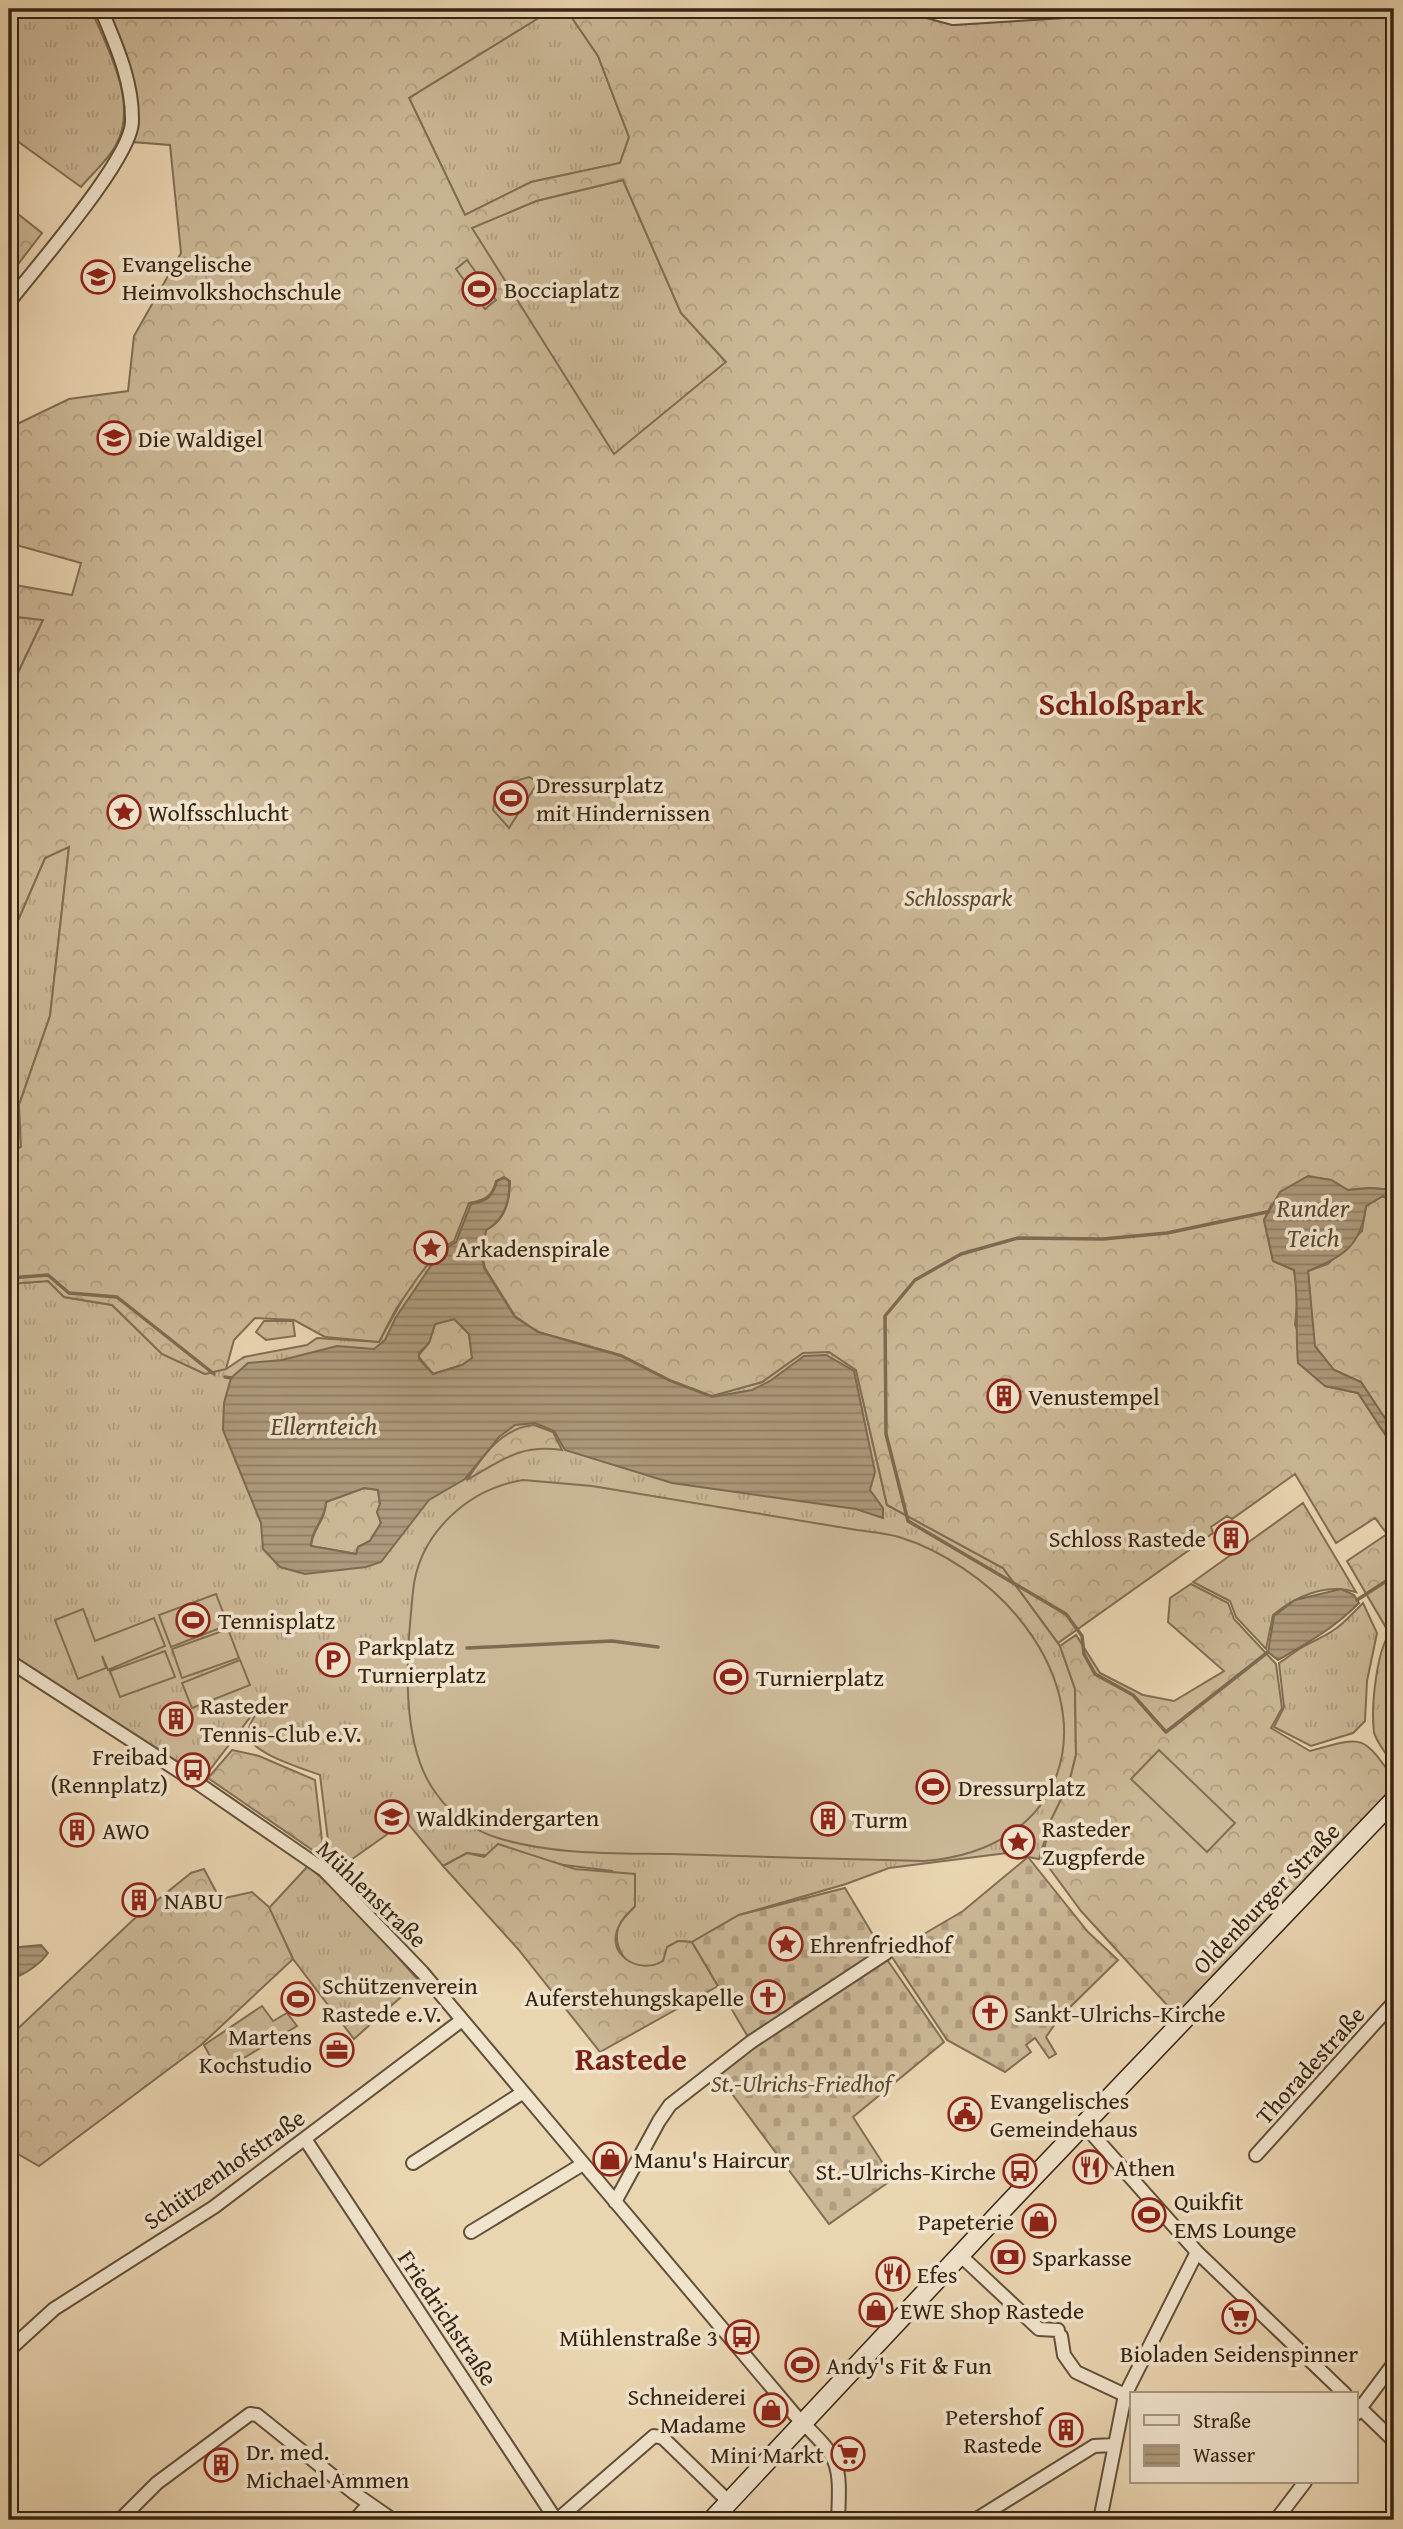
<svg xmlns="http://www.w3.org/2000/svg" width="1403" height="2529" font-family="'Gentium Book Plus',serif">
<defs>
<pattern id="grass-tufts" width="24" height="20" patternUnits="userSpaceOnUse" patternTransform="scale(1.75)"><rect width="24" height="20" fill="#cbb796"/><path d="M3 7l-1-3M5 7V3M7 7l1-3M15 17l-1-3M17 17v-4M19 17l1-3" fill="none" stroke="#af9d80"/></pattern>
<pattern id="forest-crowns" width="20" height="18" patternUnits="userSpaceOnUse" patternTransform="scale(1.75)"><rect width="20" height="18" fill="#cbb796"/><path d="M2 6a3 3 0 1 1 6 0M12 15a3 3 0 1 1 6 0" fill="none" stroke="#af9d80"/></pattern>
<pattern id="cemetery-stones" width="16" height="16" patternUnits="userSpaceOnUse" patternTransform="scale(1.75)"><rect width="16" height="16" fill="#cbb796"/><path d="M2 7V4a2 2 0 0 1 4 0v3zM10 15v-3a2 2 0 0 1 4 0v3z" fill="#af9d80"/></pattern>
<pattern id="water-rules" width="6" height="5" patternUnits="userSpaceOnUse" patternTransform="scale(1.75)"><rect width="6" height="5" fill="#ad997b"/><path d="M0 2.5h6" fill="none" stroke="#8e7d64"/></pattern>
</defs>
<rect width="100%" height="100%" fill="#ead5b1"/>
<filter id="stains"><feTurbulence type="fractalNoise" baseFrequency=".00286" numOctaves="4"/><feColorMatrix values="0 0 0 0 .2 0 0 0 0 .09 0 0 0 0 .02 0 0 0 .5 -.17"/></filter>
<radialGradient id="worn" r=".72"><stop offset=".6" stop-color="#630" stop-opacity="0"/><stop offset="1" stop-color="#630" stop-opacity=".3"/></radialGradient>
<path fill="url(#grass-tufts)" stroke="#806e54" stroke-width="2" d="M9,9h82c16,39 48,94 25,136 -8,15 -24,29 -35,42l-72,-52z
M553,9h13l32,47 31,81 -9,26 -89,19 -66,33 -56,-117z
M623,180l58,133 45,49 -112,93 -143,-227 65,-27z
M9,616l34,4 -34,72z
M69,846l-19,170 -31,89 2,42 -12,6v-212l36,-83z
M504,1177l6,4c0,24 -10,40 -27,57l2,30 30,48 23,16 83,23 49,25 42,16 50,-14 41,-30h26l27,18 31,135 116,63 57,78 15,43 1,66 -7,28 -18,37 -12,39 -32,-6 -118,15 -43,16 -107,31 -47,27 -14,-1c-6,9 -12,20 -22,24 -25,11 -44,-15 -38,-37 2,-8 11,-15 17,-22l-23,-35 -145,-18 -24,13 -37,-45 -68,48 -7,-4 -11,-90c-15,-6 -75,-23 -72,-43 1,-11 13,-24 17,-34l-66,86 -190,-124v-376l39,-3 16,16 48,8 50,49 43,20 21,-5 18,-12 63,-12 10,-7 62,4 52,-94 38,-45 24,-10 3,-12z
M264,1321h29l2,15 -29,4 -10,-8z
M1303,1503l53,89c-30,-9 -60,4 -83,23l-7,34 -30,-32 -6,-16 -37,-19z
M1363,1603l14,30 -10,48 -2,40 -12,12 -42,13 -37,-19 10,-20 -5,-44c9,-5 18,-14 27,-18 30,-14 34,-18 57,-42z
M1394,1629v136c-6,-9 -18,-23 -20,-33 -3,-23 2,-89 20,-103z
M308,1866l44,39 67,76 -65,58 -61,-80 -24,-51z"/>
<path fill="url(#forest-crowns)" stroke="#806e54" stroke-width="2" fill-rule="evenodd" d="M108,9h445l-144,89 56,117 66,-33 89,-19 9,-26 -31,-81 -32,-47h339l48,16 236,-16h205v1181l-24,-2 -22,2 -17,-10 -23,-3 -37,28 -7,15 9,41 21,9 4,24 -3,31 30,61 33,7 36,55v172l-9,6 -38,-65 40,-27 -12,-16 -39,25 -41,-69 -63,45 -5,-3 -16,11 2,6 -155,110 -55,-75 -116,-63 -31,-135 -27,-18 -26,1 -41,29 -50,14 -42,-16 -49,-25 -83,-23 -23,-16 -30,-48 -3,-13 4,-25c19,-9 24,-30 24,-49l-6,-4 -8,4c-4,16 -11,19 -27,22l-15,38 -14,8 -22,28 -22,32 -17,33 -54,-5 -31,-17 -39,-2 -21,22 -8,29 -21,5 -43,-20 -50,-49 -48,-8 -16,-16 -39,3v-131l12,-6 -2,-42 31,-89 19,-169 -24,11 -36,83v-249l34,-72 -34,-4v-32l63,11 9,-32 -72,-20v-115l60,-29 59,-8 6,-55 47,-83 -11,-108 -38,-3c11,-48 -7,-89 -24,-133zM623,180l58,133 45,49 -112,92 -142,-226 64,-27z
M9,207l33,26 -33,43z
M1383,1196l11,8v228l-33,-50 -27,-12 -20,-25 -6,-74 20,-7 34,-33 4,-25z
M454,1319l15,15 3,24 -10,7 -29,9 -15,-18 11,-13 6,-19z
M534,1425l19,7 9,18c-42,-6 -60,10 -95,30 17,-26 35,-52 67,-55z
M364,1488l14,2 2,15 -3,7 4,11 -11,18 -12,6 -1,7 -46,-8c1,-17 15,-26 15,-44z
M1191,1584l37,19 6,16 42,45 6,44 -11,20 39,23c54,-15 52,-17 84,28v6l-8,13 -200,210 -19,-3 -86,-94 -39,-53 9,-38 18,-37 7,-28 -1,-66 -15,-43 16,-11 24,38 43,22 31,6 50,-30 -56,-49 2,-24z
M232,1750l27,6 56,24 9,78 -116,-80z
M498,1844l77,25 60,5v32c-5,6 -12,11 -15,18 -17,29 18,52 43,37l4,-14 11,-6 14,1 26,44 -118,66 -82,-103 -75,-83 24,-13 17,4z
M204,1869l16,30 32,-7 17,15 24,52 -92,86 -162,121 -30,-17v-112l125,-118 57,-46z"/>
<path fill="url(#cemetery-stones)" stroke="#806e54" stroke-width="2" d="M1028,1857l60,75 30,28 -59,58 -13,19 10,17 -7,4 -14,-20 -9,7 5,7 -26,20 -58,-32 -57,-86 73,-43z
M845,1888l37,62 -88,54 2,9 90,-55 58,84 -91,75 40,62 -64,45 -114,-153 36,-29 -59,-100 47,-27z"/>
<path fill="#cbb796" stroke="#806e54" stroke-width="2" d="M467,260l29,40 -11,9 -29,-40z
M529,777l9,5 -29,46 -16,-18 4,-23z
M523,1480l69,6 265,44c14,2 29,3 42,7 43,13 90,45 118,79 88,105 50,234 -93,245 -84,-2 -169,-4 -253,-7 -57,-1 -118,1 -173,-16 -22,-6 -47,-24 -60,-42 -40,-50 -31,-144 -25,-205 6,-58 55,-102 110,-111z
M216,1594l12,31 -57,22 -12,-32z
M83,1609l12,32 59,-23 11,28 -57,24 -6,-14 4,12 -28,11 -23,-59z
M228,1629l11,29 -57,20 -10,-29z
M165,1651l10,26 -55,20 -10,-26z
M240,1660l10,25 -58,23 -10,-25z
M1159,1750l76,73 -28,29 -76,-73z
M262,2006l11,15 14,-8 10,13 -78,47 -15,-28z"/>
<path fill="url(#water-rules)" stroke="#7d6a51" stroke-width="2" fill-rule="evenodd" d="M1308,1176l23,4 17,10 22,-2 24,2v14l-11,-8 -17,10c-5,41 -23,50 -58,65l7,75 19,24 27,12 33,50v16l-36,-55 -33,-7 -27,-23c-3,-31 1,-62 -4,-93l-21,-9 -9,-41 16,-28z
M504,1178l5,3c1,20 -5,39 -23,49l-5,25 3,13 31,49 23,15 83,24 49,25 42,16 40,-7 18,-9 34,-25 22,-1 28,16 21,101 -5,18 13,18v10l-27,-9 -184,-26 -107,-33 -11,-19 -19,-8 -20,2 -16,12 -34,42 -36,21 -48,62 -15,5 -61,7 -25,-7 -17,-18 -2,-26 -38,-93 1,-27 7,-25 17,-15 34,-3 55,-14 37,3 11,-9 11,-23 45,-66 15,-9 15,-38c16,-3 22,-7 26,-23zM454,1319l15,15 3,24 -10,7 -29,9 -14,-15v-6l10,-10 6,-19zM364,1488l14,2 2,14 -3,8 4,11 -11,18 -12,6 -2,7 -45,-8c0,-17 14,-25 15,-44z
M1341,1589l13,6 5,8c-26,26 -50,39 -81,57l-10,-8 6,-36 21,-16z
M41,1945l7,8c-7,10 -21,20 -32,24l-7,-5v-24z"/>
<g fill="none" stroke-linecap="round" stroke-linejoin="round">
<path stroke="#7d6a51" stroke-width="3.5" d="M1267,1212l-100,21 -64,6 -85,-1 -57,16 -46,26 -30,36 1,118 22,87 158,93 16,22 2,18 11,20 38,21 33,37 102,-80
M9,1278l39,-3 21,18 48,4 97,77
M225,1377l6,1
M1357,1600l37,-24
M467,1648l145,-7 46,6"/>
<defs>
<path id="street" d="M920,9l33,9 145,-9
M9,302c27,-35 122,-143 123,-180 1,-40 -16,-77 -31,-113
M9,1661l190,123 125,86 98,102 373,443c44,44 46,43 43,105
M1084,2125l113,127 148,142
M305,2139l251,381
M1256,2155l138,-153
M413,2163l109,-70
M615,2202l44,-81 11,-16 81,-63 135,-89
M471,2232l112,-68
M960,2255l79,74 19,1
M1061,2336l3,19 12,17 49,23
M9,2350l45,-41 160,-102 248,-187
M1356,2404l38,37
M1356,2414l38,-51
M120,2520l37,-37 93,-69 7,1 97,78 39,27
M355,2520l14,-16
M557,2520l97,-84 9,2 66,64
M975,2520l119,-74 20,-1
M1100,2520l25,-125 72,-143
M1276,2520l29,-38"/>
<path id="secondary" d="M712,2520l294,-314 388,-406"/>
</defs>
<use href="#street" stroke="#63503a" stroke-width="16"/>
<use href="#secondary" stroke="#362413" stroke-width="21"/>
<use href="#street" stroke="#f1e4cc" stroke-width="12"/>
<use href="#secondary" stroke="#f1e4cc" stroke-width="18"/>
</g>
<defs>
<symbol id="university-ring" viewBox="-11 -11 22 22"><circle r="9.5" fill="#f1e4cc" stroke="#8f2418" stroke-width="1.5"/><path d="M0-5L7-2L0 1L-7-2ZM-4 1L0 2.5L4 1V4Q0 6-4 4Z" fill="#8f2418"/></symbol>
<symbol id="stadium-ring" viewBox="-11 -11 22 22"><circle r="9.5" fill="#f1e4cc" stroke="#8f2418" stroke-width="1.5"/><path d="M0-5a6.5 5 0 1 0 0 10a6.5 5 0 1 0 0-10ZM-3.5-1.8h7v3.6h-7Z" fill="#8f2418"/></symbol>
<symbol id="school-ring" viewBox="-11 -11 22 22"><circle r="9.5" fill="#f1e4cc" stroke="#8f2418" stroke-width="1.5"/><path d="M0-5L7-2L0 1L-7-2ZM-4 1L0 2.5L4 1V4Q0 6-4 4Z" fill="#8f2418"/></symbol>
<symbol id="sight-ring" viewBox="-11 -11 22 22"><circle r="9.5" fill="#f1e4cc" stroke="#8f2418" stroke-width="1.5"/><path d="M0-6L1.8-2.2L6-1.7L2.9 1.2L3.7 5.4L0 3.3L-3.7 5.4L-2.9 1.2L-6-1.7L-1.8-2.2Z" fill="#8f2418"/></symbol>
<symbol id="building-ring" viewBox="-11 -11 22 22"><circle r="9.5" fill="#f1e4cc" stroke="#8f2418" stroke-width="1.5"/><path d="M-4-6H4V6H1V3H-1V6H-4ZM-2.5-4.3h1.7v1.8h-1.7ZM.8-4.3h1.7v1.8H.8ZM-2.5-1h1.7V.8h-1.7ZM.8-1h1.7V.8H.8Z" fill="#8f2418"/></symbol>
<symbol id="parking-ring" viewBox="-11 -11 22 22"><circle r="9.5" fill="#f1e4cc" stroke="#8f2418" stroke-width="1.5"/><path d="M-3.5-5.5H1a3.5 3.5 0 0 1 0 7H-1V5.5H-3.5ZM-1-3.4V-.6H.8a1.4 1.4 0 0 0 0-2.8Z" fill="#8f2418"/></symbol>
<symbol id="bus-ring" viewBox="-11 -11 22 22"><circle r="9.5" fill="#f1e4cc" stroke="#8f2418" stroke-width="1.5"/><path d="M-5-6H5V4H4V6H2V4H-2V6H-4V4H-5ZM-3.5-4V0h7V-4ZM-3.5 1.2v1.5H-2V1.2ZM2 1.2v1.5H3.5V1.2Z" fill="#8f2418"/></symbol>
<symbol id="church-ring" viewBox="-11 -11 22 22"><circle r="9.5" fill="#f1e4cc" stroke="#8f2418" stroke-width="1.5"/><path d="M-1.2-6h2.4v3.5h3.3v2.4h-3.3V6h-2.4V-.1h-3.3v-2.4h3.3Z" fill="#8f2418"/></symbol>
<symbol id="office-ring" viewBox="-11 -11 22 22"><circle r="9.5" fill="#f1e4cc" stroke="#8f2418" stroke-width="1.5"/><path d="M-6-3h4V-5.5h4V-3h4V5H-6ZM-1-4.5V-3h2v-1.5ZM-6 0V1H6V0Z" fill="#8f2418"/></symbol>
<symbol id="civic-ring" viewBox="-11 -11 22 22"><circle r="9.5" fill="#f1e4cc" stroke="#8f2418" stroke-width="1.5"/><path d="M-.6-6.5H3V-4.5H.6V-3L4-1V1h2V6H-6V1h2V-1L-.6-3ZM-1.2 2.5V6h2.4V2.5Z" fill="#8f2418"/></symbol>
<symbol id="shop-ring" viewBox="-11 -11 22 22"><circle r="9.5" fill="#f1e4cc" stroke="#8f2418" stroke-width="1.5"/><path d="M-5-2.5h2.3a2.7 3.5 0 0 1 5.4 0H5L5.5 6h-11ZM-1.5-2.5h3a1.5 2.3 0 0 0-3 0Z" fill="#8f2418"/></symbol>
<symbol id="restaurant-ring" viewBox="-11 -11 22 22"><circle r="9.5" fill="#f1e4cc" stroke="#8f2418" stroke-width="1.5"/><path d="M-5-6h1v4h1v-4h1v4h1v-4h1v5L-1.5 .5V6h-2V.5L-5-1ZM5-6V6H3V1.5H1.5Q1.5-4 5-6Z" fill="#8f2418"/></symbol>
<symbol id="bank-ring" viewBox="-11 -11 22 22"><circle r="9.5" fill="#f1e4cc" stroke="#8f2418" stroke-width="1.5"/><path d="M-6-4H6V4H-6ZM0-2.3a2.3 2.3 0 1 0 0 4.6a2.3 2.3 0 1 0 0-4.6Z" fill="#8f2418"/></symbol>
<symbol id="supermarket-ring" viewBox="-11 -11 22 22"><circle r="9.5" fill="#f1e4cc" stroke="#8f2418" stroke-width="1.5"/><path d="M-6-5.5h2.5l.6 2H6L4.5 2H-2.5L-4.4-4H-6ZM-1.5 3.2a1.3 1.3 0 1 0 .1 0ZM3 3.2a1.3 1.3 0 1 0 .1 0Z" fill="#8f2418"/></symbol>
</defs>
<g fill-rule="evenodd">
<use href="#university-ring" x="79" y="258" width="38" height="38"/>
<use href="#stadium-ring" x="460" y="270" width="38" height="38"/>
<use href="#school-ring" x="95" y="419" width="38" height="38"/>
<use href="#stadium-ring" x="492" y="779" width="38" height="38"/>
<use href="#sight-ring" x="105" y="793" width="38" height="38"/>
<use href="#sight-ring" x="412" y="1229" width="38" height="38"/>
<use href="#building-ring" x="985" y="1377" width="38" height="38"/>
<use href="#building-ring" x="1212" y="1519" width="38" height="38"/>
<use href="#stadium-ring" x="174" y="1601" width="38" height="38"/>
<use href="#parking-ring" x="314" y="1641" width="38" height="38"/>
<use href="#stadium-ring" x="712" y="1658" width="38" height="38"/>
<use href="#building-ring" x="157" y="1700" width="38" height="38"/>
<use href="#bus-ring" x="174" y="1751" width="38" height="38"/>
<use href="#stadium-ring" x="914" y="1768" width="38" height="38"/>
<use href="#school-ring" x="373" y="1798" width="38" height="38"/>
<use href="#building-ring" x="809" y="1800" width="38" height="38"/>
<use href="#building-ring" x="58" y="1811" width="38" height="38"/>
<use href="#sight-ring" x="999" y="1823" width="38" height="38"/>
<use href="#building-ring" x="120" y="1881" width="38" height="38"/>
<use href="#sight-ring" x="767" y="1925" width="38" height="38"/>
<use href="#church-ring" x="749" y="1978" width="38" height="38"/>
<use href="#stadium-ring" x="279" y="1980" width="38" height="38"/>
<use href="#church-ring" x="971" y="1994" width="38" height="38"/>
<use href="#office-ring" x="318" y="2031" width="38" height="38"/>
<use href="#civic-ring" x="946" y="2095" width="38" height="38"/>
<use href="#shop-ring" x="591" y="2140" width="38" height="38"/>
<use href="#restaurant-ring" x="1071" y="2148" width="38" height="38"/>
<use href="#bus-ring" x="1001" y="2152" width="38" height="38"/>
<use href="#stadium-ring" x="1130" y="2196" width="38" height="38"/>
<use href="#shop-ring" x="1020" y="2202" width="38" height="38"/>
<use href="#bank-ring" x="989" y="2238" width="38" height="38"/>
<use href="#restaurant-ring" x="874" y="2255" width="38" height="38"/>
<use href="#shop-ring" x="857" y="2291" width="38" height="38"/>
<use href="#supermarket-ring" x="1220" y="2298" width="38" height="38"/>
<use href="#bus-ring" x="723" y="2318" width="38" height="38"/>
<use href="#stadium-ring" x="783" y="2346" width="38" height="38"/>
<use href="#shop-ring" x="752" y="2391" width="38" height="38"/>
<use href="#building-ring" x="1047" y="2411" width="38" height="38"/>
<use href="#supermarket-ring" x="829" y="2435" width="38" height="38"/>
<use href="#building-ring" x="202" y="2446" width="38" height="38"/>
</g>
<g text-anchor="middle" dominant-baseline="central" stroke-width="7" stroke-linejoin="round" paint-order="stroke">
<g font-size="24" fill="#362413" stroke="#f1e4cc" text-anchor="start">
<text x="122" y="263">Evangelische<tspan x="122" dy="28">Heimvolkshochschule</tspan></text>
<text x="504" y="289">Bocciaplatz</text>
<text x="138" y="438">Die Waldigel</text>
<text x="536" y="784">Dressurplatz<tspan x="536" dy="28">mit Hindernissen</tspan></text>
<text x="148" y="812">Wolfsschlucht</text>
<text x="456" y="1248">Arkadenspirale</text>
<text x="1028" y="1396">Venustempel</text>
<text x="1206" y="1538" text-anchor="end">Schloss Rastede</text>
<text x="218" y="1620">Tennisplatz</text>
<text x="358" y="1646">Parkplatz<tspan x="358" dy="28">Turnierplatz</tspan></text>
<text x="756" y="1677">Turnierplatz</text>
<text x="200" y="1705">Rasteder<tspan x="200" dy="28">Tennis-Club e.V.</tspan></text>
<text x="168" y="1756" text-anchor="end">Freibad<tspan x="168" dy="28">(Rennplatz)</tspan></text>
<text x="958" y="1787">Dressurplatz</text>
<text x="416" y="1817">Waldkindergarten</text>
<text x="852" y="1819">Turm</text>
<text x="1042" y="1828">Rasteder<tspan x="1042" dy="28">Zugpferde</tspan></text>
<text x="102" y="1830">AWO</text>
<text x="164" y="1900">NABU</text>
<text x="810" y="1944">Ehrenfriedhof</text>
<text x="322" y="1985">Schützenverein<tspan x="322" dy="28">Rastede e.V.</tspan></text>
<text x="744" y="1997" text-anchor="end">Auferstehungskapelle</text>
<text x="1014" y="2013">Sankt-Ulrichs-Kirche</text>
<text x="312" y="2036" text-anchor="end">Martens<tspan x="312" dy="28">Kochstudio</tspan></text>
<text x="990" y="2100">Evangelisches<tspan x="990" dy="28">Gemeindehaus</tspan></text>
<text x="634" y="2159">Manu's Haircur</text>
<text x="1114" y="2167">Athen</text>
<text x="996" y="2171" text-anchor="end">St.-Ulrichs-Kirche</text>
<text x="1174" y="2201">Quikfit<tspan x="1174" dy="28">EMS Lounge</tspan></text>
<text x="1014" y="2221" text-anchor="end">Papeterie</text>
<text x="1032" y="2257">Sparkasse</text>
<text x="917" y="2274">Efes</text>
<text x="900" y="2310">EWE Shop Rastede</text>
<text x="718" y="2337" text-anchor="end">Mühlenstraße 3</text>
<text x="1239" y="2353" text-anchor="middle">Bioladen Seidenspinner</text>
<text x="826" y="2365">Andy's Fit &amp; Fun</text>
<text x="746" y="2396" text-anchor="end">Schneiderei<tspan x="746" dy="28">Madame</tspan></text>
<text x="1042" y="2416" text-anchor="end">Petershof<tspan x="1042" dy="28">Rastede</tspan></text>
<text x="246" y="2451">Dr. med.<tspan x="246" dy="28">Michael Ammen</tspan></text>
<text x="824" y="2454" text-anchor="end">Mini Markt</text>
</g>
<g font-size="24" font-style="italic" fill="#5b4934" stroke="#f1e4cc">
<text x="958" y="897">Schlosspark</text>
<text x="801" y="2083">St.-Ulrichs-Friedhof</text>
</g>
<g font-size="24" fill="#362413" stroke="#f1e4cc">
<text transform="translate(372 1894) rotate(44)">Mühlenstraße</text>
<text transform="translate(1266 1898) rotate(-46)">Oldenburger Straße</text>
<text transform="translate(1310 2065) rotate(-48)">Thoradestraße</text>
<text transform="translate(224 2169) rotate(-35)">Schützenhofstraße</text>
<text transform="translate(448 2318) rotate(56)">Friedrichstraße</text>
</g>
<g font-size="26" font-style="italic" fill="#5a4732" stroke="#f1e4cc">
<text x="1313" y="1207">Runder<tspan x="1313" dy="30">Teich</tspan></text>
<text x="324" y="1425">Ellernteich</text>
</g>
<g font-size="32" font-weight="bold" fill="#7a1f14" stroke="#f1e4cc">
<text x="1121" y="703">Schloßpark</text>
<text x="631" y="2058">Rastede</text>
</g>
</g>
<rect width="1403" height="2529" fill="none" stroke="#ead5b1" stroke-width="35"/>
<rect x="10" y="10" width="1382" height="2508" fill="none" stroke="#362413" stroke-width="3.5"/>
<rect x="18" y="18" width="1368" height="2494" fill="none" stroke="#362413" stroke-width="2"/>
<rect x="1130" y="2392" width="228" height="91" fill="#f1e4cc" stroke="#a69782" stroke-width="2"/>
<rect x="1144" y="2415" width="35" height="10" fill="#f1e4cc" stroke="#a69782" stroke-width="2"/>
<text x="1193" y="2428" font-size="21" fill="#362413">Straße</text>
<rect x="1144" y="2445" width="35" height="21" fill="url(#water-rules)" stroke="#a69782" stroke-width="2"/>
<text x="1193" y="2462" font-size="21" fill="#362413">Wasser</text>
<rect width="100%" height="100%" filter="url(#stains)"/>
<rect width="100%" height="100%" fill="url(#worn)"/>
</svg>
